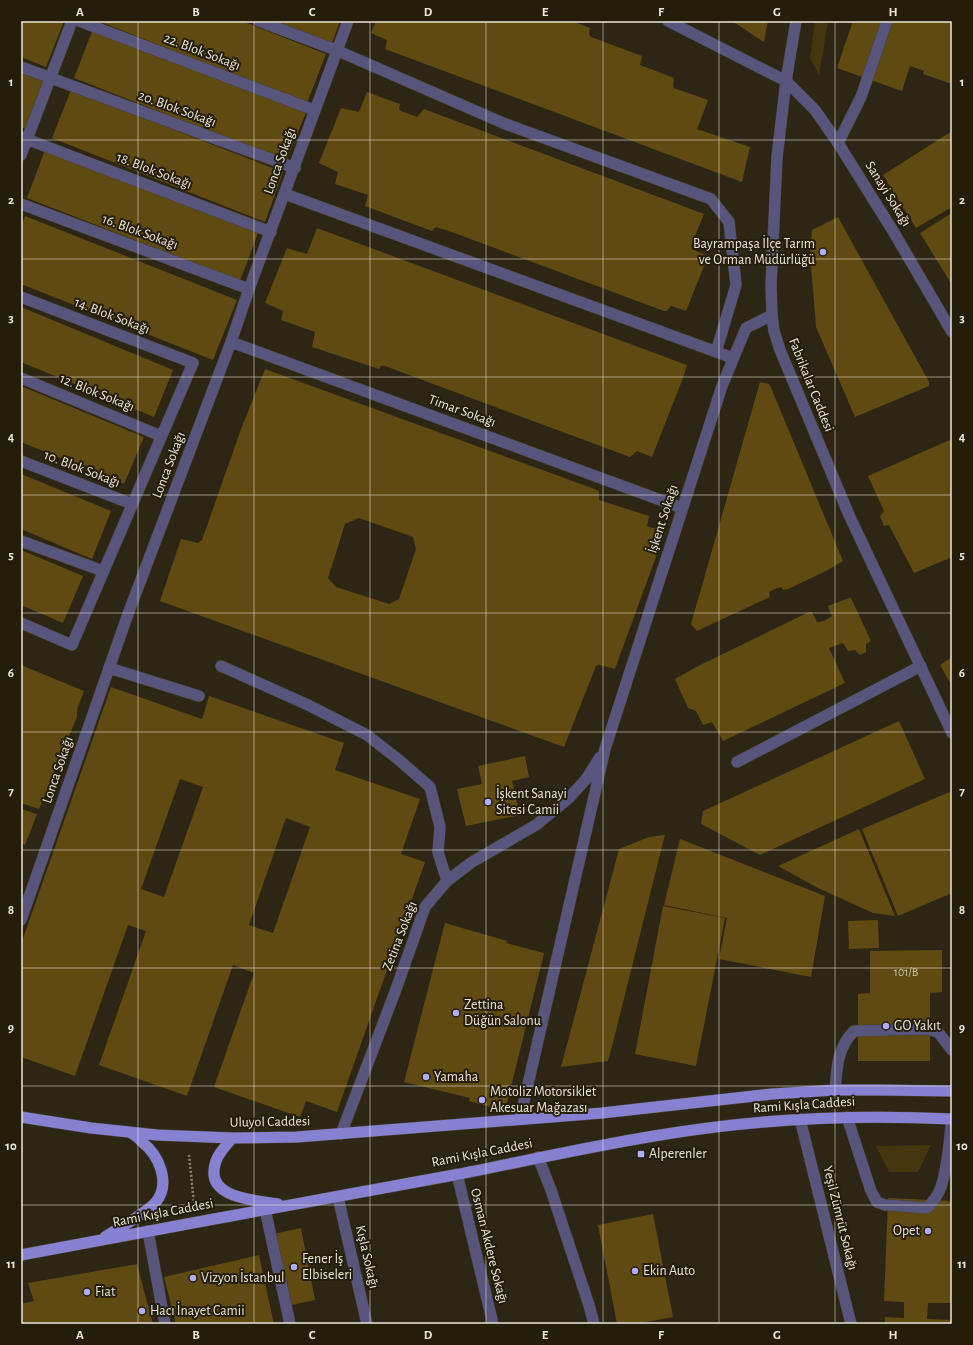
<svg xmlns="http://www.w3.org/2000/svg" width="973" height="1345" font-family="'Alegreya Sans',sans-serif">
<rect width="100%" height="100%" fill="#2e2614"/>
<path fill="#46360d" d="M815,21h13l-9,54 -9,-17z
M931,1145l-13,27h-29l-13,-26z"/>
<path fill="#5f4a11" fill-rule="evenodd" d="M21,21h43l-18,46 -25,-10z
M98,21h144l84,33 -19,49z
M276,21h64l-8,22z
M376,21h196l18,7 -1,6 2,3 51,19 -2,9 34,13 -1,8 1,2 34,12 -11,29 53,18 -8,35 -357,-133 2,-9 -16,-7z
M732,21h36l-4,21 -2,-1z
M853,21h99v63l-29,-10 1,-3 -14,-5 -8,25 -65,-23z
M93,29l213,84 -20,48 -212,-83z
M21,73l24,9 -19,47 -5,-2z
M71,90l212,82 -18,50 -213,-84z
M367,92l33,12 -1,5 2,2 16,6 7,-8 280,105 -13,32 1,3 16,7 -22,55 -15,-5 -4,5h-3l-215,-80 -13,-4 -4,4 -67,-25 3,-11 -33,-11 3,-12 -19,-9 22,-55 18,4z
M952,131v76l-36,21 -33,-53z
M45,150l213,83 -18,48 -213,-83z
M952,213v72l-32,-52z
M25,216l212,84 -24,60 -192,-76v-58z
M838,217l91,165v4l-74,31 -39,-90 -6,-73 2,-24z
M317,228l370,137 -4,13 -31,79 -15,-6 -7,6 -245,-91h-4l-2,3 -67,-22 3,-15 -34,-12 2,-9 -18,-8 22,-55 20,6z
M21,307l152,63 -19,47 -133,-55z
M265,369l327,119 7,3v9l50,16 -2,10 18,6 -50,137 -15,-4 -4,1 -32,81 -404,-146 21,-62 17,4 4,-3 39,-111zM359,518l54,19 3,12 -17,50 -10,5 -53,-17 -8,-9 17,-54z
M760,382l9,2 3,6 71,171 -19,11 -36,17 -5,1 -2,-3 -4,1 -8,4 1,5 -73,34 -6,-7z
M21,386l123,51 -20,47 -103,-42z
M952,439v118l-38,16 -25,-48 -5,1 -4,-10 4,-5 -16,-35z
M21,474l90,37 -19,48 -71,-30z
M21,550l62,26 -20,47 -42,-18z
M849,598h2l20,43 -5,3v8l-6,3 -5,-5 -7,1 -5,-8 -14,5 16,35 -122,58 -11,-19 -9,3 -7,-14 -8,-3 -13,-29 23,-13 111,-54h3l5,10 7,-1 8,-5 -4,-10z
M952,657v29l-12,-21z
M21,665l63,26 -7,19v7l-38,92 -18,-6z
M111,687l91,32 7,-23 135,47 -9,27 85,29 -19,55 24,8 -88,250 -31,-11 -6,16 -86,-30 40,-114 -21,-8 -46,131 -88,-31 47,-134 -18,-6 -53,151 -54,-19v-113zM180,779l23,8 -39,110 -23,-8zM286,818l24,9 -37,106 -24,-8z
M899,721l26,58 -165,76 -59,-31 2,-13z
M525,756l4,21 -17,4 8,34 -54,11 -9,-37 25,-5 -4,-18z
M952,791v102l-54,23 -36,-87z
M21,809l16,5 -12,31 -4,-2z
M859,829l36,87 -22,-3 -55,-25 -40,-22z
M665,835l-51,204 -6,22 -47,6 58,-218 30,-12z
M680,839l145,57 -14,81 -92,-18 8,-41 -63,-13z
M663,906l62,12 -29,148 -61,-12z
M878,920l1,28 -30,1 -1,-28z
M445,923l62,18 -1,2 38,10 -39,158 -36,-10 1,-3 -66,-16z
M942,950v42l-12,1v68h-72v-67l12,-1v-42z
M888,1198l64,3v102h-24l-1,16 25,1v4h-67v-7l19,1v-16l-20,-1z
M653,1214l20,103 -37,7h-19l-19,-99z
M301,1228l14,72 -28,6 -14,-72z
M259,1255l15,69h-98l-12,-47z
M137,1264l16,60h-132v-20l13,-3 -6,-18z"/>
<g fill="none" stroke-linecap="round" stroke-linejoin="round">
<defs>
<path id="service" d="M336,50l167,73 208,76 18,23 7,63 -20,67
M838,143l23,-46 26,-76
M285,194l448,164
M221,666l87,39 59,30 32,25 31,27 10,40 -2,25 9,29
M109,668l90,28
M737,762l184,-96
M835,1090c2,-22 2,-42 19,-59l72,-2 12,3 14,18
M847,1117l24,74 6,11 8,3 42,3c6,-6 11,-13 14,-21 7,-21 8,-46 11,-68
M538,1157l13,33 38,115 5,19"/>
<path id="minor" d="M79,21l235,89
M259,21l77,29
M21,67l274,101
M786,81l29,29 23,33 55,88 59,101
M21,137l250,95
M21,155l51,-134
M21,204l228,85
M21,297l172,66 -121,282 -51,-22
M231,342l451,166
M21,378l140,58
M21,461l111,43
M21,541l82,30
M21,920l107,-306 103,-272 18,-53 99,-268
M520,1119l85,-370 117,-363 24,-58 26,-13
M800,1119l51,205
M341,1134l54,-142 30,-85 22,-26 25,-19 64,-37 33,-27 18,-20 13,-21
M457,1174l36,150
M338,1197l29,127
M265,1209l25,115
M148,1231l17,93"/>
<path id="tertiary" d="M668,21l118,60
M796,21l-10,60 -9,76 -6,128 1,30 2,16 6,19 69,165 103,218"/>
<path id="primary" d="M21,1117l70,11 66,7 75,3 65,-1 305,-24 170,-19 63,-4h44l73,1
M232,1138c-5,7 -13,14 -16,23 -13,37 37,39 62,43
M105,1237c12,-8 42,-24 51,-35 15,-19 3,-47 -14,-60 -3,-4 -8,-7 -12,-10
M21,1255c59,-11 118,-22 177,-33 85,-16 171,-31 256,-47 67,-13 133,-28 200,-39 99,-17 199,-22 298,-17"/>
</defs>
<use href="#service" stroke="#494130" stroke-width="12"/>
<use href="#minor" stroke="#494130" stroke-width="12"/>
<use href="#tertiary" stroke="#494130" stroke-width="12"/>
<use href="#primary" stroke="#494130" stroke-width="12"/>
<path stroke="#8c8576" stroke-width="2.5" stroke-dasharray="2 2" stroke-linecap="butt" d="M189,1155l5,48"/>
<use href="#service" stroke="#57557c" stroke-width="11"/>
<use href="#minor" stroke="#57557c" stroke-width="11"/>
<use href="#tertiary" stroke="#57557c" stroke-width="11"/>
<use href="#primary" stroke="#8681d0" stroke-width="11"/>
</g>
<path fill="none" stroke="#ece7db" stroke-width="1" stroke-opacity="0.55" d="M138,21v1303M254,21v1303M370,21v1303M486,21v1303M603,21v1303M719,21v1303M835,21v1303M21,140h931M21,259h931M21,377h931M21,495h931M21,613h931M21,732h931M21,850h931M21,968h931M21,1086h931M21,1205h931"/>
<g fill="#b0aefa" stroke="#241d0a" stroke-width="1.5">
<circle cx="823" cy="252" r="4"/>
<circle cx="488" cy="802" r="4"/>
<circle cx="456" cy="1013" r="4"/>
<circle cx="886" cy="1026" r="4"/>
<circle cx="426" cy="1077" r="4"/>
<circle cx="482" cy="1100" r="4"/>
<rect x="637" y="1150" width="8" height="8" rx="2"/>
<circle cx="928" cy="1231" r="4"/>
<circle cx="294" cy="1267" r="4"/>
<circle cx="635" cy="1271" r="4"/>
<circle cx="193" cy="1278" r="4"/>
<circle cx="87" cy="1292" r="4"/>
<circle cx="142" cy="1311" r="4"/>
</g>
<g text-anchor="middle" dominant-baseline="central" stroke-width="4" stroke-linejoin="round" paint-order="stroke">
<g font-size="12" fill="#c9c0a8">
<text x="906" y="972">101/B</text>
</g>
<g font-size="14" fill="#ece7db" stroke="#241d0a">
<text transform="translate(202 52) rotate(21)">22. Blok Sokağı</text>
<text transform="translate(177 109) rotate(20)">20. Blok Sokağı</text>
<text transform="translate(280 161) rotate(-70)">Lonca Sokağı</text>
<text transform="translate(154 171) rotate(21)">18. Blok Sokağı</text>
<text transform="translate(888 194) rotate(58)">Sanayi Sokağı</text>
<text transform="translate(140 232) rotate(20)">16. Blok Sokağı</text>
<text transform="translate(112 316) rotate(21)">14. Blok Sokağı</text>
<text transform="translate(811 385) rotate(68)">Fabrikalar Caddesi</text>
<text transform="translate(97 393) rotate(22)">12. Blok Sokağı</text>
<text transform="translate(462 411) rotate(20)">Timar Sokağı</text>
<text transform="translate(169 465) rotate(-69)">Lonca Sokağı</text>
<text transform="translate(82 469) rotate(21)">10. Blok Sokağı</text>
<text transform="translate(663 519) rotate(-72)">İşkent Sokağı</text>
<text transform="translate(58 770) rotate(-71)">Lonca Sokağı</text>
<text transform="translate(400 936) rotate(-69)">Zetina Sokağı</text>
<text transform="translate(804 1105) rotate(-4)">Rami Kışla Caddesi</text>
<text transform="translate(270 1122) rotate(-1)">Uluyol Caddesi</text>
<text transform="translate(482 1153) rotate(-11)">Rami Kışla Caddesi</text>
<text transform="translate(163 1213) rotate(-11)">Rami Kışla Caddesi</text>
<text transform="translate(840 1218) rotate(76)">Yeşil Zümrüt Sokağı</text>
<text transform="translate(489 1246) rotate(76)">Osman Akdere Sokağı</text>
<text transform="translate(367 1257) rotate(77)">Kışla Sokağı</text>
</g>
<g font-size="14" fill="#ece7db" stroke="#241d0a" text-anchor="start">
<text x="815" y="244" text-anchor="end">Bayrampaşa İlçe Tarım<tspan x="815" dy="16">ve Orman Müdürlüğü</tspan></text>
<text x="496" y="794">İşkent Sanayi<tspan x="496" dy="16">Sitesi Camii</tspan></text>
<text x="464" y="1005">Zettina<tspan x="464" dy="16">Düğün Salonu</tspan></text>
<text x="894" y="1026">GO Yakıt</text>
<text x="434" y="1077">Yamaha</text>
<text x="490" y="1092">Motoliz Motorsiklet<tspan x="490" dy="16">Akesuar Mağazası</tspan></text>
<text x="649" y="1154">Alperenler</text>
<text x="920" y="1231" text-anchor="end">Opet</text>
<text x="302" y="1259">Fener İş<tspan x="302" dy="16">Elbiseleri</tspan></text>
<text x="643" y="1271">Ekin Auto</text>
<text x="201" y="1278">Vizyon İstanbul</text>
<text x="95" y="1292">Fiat</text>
<text x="150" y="1311">Hacı İnayet Camii</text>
</g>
</g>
<rect width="973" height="1345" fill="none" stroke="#241d0a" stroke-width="44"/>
<rect x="22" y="22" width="929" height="1301" fill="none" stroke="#ece7db" stroke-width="1.5"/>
<g font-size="13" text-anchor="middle" font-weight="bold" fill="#ece7db">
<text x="80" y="16">A</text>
<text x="196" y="16">B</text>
<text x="312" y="16">C</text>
<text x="428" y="16">D</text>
<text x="545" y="16">E</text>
<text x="661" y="16">F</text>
<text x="777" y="16">G</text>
<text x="893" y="16">H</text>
<text x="11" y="86">1</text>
<text x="962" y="86">1</text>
<text x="11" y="204">2</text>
<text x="962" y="204">2</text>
<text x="11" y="322">3</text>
<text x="962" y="322">3</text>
<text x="11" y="441">4</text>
<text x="962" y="441">4</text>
<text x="11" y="559">5</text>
<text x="962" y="559">5</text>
<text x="11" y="677">6</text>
<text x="962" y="677">6</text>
<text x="11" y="795">7</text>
<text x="962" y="795">7</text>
<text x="11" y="914">8</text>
<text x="962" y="914">8</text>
<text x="11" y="1032">9</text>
<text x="962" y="1032">9</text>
<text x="11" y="1150">10</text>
<text x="962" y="1150">10</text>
<text x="11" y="1268">11</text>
<text x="962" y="1268">11</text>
<text x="80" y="1339">A</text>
<text x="196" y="1339">B</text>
<text x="312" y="1339">C</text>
<text x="428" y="1339">D</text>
<text x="545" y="1339">E</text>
<text x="661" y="1339">F</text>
<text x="777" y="1339">G</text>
<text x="893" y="1339">H</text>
</g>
</svg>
